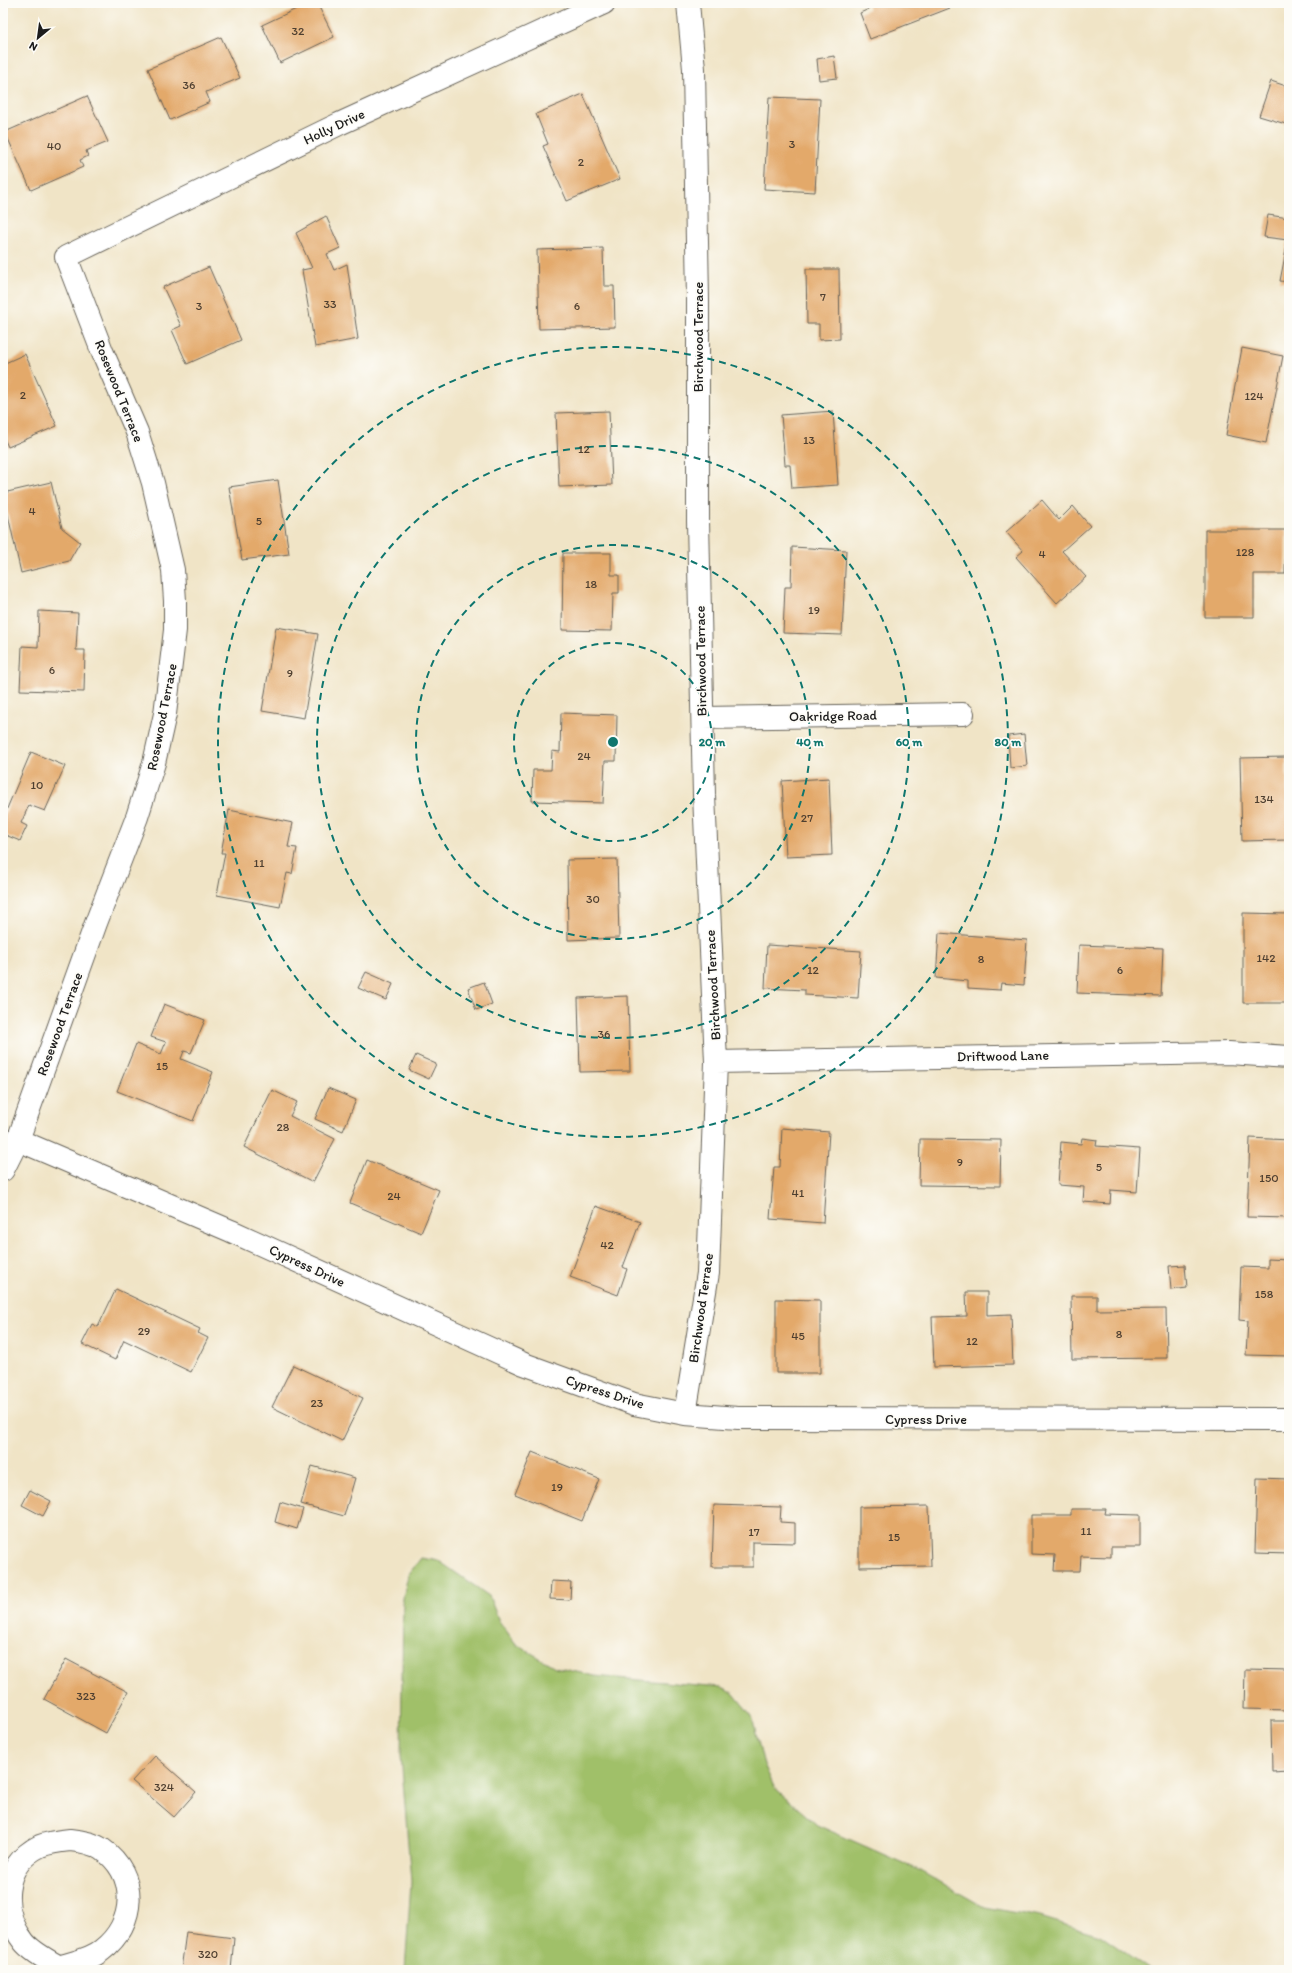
<svg xmlns="http://www.w3.org/2000/svg" width="1292" height="1973" font-family="Itim,sans-serif">
<rect width="100%" height="100%" fill="#fdfcf7"/>
<filter id="ink" filterUnits="userSpaceOnUse"><feTurbulence type="fractalNoise" baseFrequency=".025" numOctaves="2"/><feDisplacementMap in="SourceGraphic" scale="8" xChannelSelector="R" yChannelSelector="G"/><feConvolveMatrix kernelMatrix="1 2 1 2 8 2 1 2 1" color-interpolation-filters="sRGB"/></filter>
<filter id="wash" filterUnits="userSpaceOnUse"><feTurbulence type="fractalNoise" baseFrequency=".012" numOctaves="4" result="noise"/><feDisplacementMap in="SourceGraphic" scale="16" xChannelSelector="R" yChannelSelector="G"/><feGaussianBlur stdDeviation="0.9" result="paint"/><feColorMatrix in="noise" values="0 0 0 0 0 0 0 0 0 0 0 0 0 0 0 0 0 1.4 0 .05"/><feComposite in="paint" operator="in"/></filter>
<g filter="url(#wash)">
<rect width="100%" height="100%" fill="#f0e4c6"/>
<path fill="#a0c069" stroke="#5e6e42" d="M421,1558l18,3 50,35 10,25 17,23 39,23 39,9 127,11 12,6 19,23 11,46 11,25 43,38 104,46 63,36 56,10 60,18 50,35h-745l6,-88 -10,-127 2,-157 5,-23z"/>
<g id="blocks">
<path fill="#e3a96b" d="M309,3h8l17,34 -54,26 -18,-38z
M867,3h81l2,5 -80,31 -10,-26 9,-4z
M221,37l19,41 -34,14 4,10 -40,18 -22,-51z
M834,56l3,22 -18,2 -2,-21z
M1271,81l18,6v38l-30,-9z
M583,94l37,85 -53,22 -24,-55 5,-2 -12,-30z
M87,96l21,46 -22,9 2,5 -8,4 3,7 -52,23 -26,-58z
M769,97l51,2 -5,93 -51,-3z
M1268,215l21,3v64l-9,-1 8,-41 -24,-3z
M326,216l14,32 -13,6 7,16 13,-6 11,75 -43,8 -13,-77 10,-2 -16,-35z
M603,248l1,38h10l1,41 -76,2 -2,-79z
M209,267l32,73 -54,24 -15,-34 9,-4 -18,-39z
M806,269h33l1,70 -21,1v-16h-12z
M1242,348l41,8 -17,87 -40,-8z
M25,354l32,72 -49,21 -5,-11v-72z
M609,411l3,74 -53,2 -3,-74z
M833,411l5,74 -46,3 -2,-23h-5l-4,-50z
M278,480l11,74 -47,6 -13,-73z
M51,482l11,46 18,14 -11,19 -48,12 -18,-80z
M1042,500l17,20 14,-14 17,20 -28,25 24,26 -29,26 -41,-46 7,-6 -17,-19z
M1205,530h81l-1,44h-31v43h-49z
M792,547l54,3 -4,85 -59,-2 2,-46h6z
M563,553h48v22h8v18h-6l-1,38 -50,-1z
M39,611l39,2 -2,37h9l-1,42 -64,-2 2,-44 16,1z
M276,627l42,7 -14,84 -42,-7z
M561,713l56,2 -1,46h-11l-2,42 -71,-2 1,-31h18l1,-19 8,1z
M1024,734l3,32 -17,2 -2,-32z
M31,752l34,14 -20,45 -16,-6 -8,18 6,3 -7,15 -17,-7v-16z
M1286,757l2,83 -46,1 -2,-83z
M829,778l3,77 -46,2 -4,-76z
M229,810l64,13 -5,24 9,1 -5,26 -5,-1 -7,34 -63,-12 8,-42h-4z
M617,859l2,79 -51,2 -1,-80z
M1243,913l46,1v89h-46z
M939,933l88,7 -3,45 -23,-2 -1,7 -32,-2v-7l-32,-3z
M767,945l94,6 -3,47 -53,-3v-5l-40,-2z
M1079,945l84,3 -2,48 -84,-3z
M366,972l27,12 -7,16 -28,-12z
M484,982l8,22 -16,6 -8,-22z
M628,996l2,75 -50,1 -2,-74z
M164,1004l41,16 -14,33 -7,-2 -3,8 32,13 -20,49 -76,-30 19,-47 25,10 5,-12 -15,-5z
M416,1055l20,9 -7,15 -20,-9z
M328,1088l28,12 -13,31 -28,-12z
M272,1090l25,12 -7,14 45,23 -22,43 -69,-35z
M782,1128l47,4 -6,91 -53,-4 4,-52h6z
M1082,1138l15,2 -1,6 44,3 -3,43 -26,-2 -1,14 -27,-2 1,-15 -26,-2 3,-43 20,2z
M1250,1138l39,2v78l-42,-1z
M920,1139l81,1 -1,46 -81,-1z
M367,1160l72,30 -18,43 -71,-30z
M596,1206l44,16 -17,45 4,2 -9,26 -48,-18z
M1268,1259l21,1v96l-43,-1 2,-34 -9,-1 2,-53 27,1z
M1185,1265l2,23 -16,2 -2,-24z
M116,1289l84,40 -2,4 10,5 -17,34 -67,-32 -9,20 -33,-16 10,-20 6,3z
M966,1292h21v23l24,-1 2,51 -79,2 -2,-50 35,-1z
M1071,1296h26v14l69,-1 1,49 -95,1z
M776,1299l44,1v73h-44z
M293,1365l70,33 -21,43 -70,-34z
M532,1452l67,27 -17,42 -67,-27z
M312,1466l43,12 -11,38 -43,-12z
M1257,1478l32,1v75l-34,-1z
M30,1490l21,11 -8,15 -21,-11z
M280,1502l23,7 -6,20 -22,-7z
M714,1505l67,2 -1,15 15,1v20l-42,-1v25h-41z
M929,1506l2,60 -72,1v-60z
M1071,1509h35l-1,5 35,1v32h-29v10l-30,-1 -1,15h-26l1,-16 -24,-1v-39h40z
M551,1581l20,1 -1,18 -20,-1z
M66,1659l62,33 -22,41 -62,-34z
M1245,1670l44,1v39l-45,-1z
M1271,1721h18v49l-17,1z
M155,1756l41,36 -22,25 -42,-36z
M186,1932l48,6 -3,32h-50z"/>
</g>
</g>
<g filter="url(#ink)">
<use href="#blocks" fill-opacity="0" stroke="#666258" stroke-width="1"/>
<g fill="none" stroke-linecap="round" stroke-linejoin="round">
<defs>
<path id="minor" d="M703,718l260,-4
M716,1062l513,-9 60,4
M18,1140l213,91 293,133 110,40 51,10 53,4 551,1
M3,1170l15,-30 78,-217 41,-106 17,-54 11,-49 10,-84v-29l-2,-31 -20,-87 -16,-51 -35,-81 -36,-94 273,-133 265,-121
M685,1414l23,-141 8,-211 -12,-267 -6,-274v-221l-4,-231 -6,-66
M70,1840c11,1 22,3 32,9 37,26 34,75 0,101 -12,10 -29,12 -43,17 -11,-7 -27,-15 -35,-25 -24,-31 -23,-77 16,-96 10,-4 20,-5 30,-6z"/>
</defs>
<use href="#minor" stroke="#666258" stroke-width="24"/>
<use href="#minor" stroke="#fff" stroke-width="22"/>
</g>
</g>
<g fill="none" stroke="#0f766e" stroke-width="2" stroke-dasharray="7 5">
<circle cx="613" cy="742" r="99"/>
<circle cx="613" cy="742" r="197"/>
<circle cx="613" cy="742" r="296"/>
<circle cx="613" cy="742" r="395"/>
</g>
<g text-anchor="middle" dominant-baseline="central" stroke-width="3.5" stroke-linejoin="round" paint-order="stroke">
<g font-size="12" fill="#4e3f30">
<text x="298" y="31">32</text>
<text x="189" y="85">36</text>
<text x="792" y="144">3</text>
<text x="54" y="146">40</text>
<text x="581" y="162">2</text>
<text x="823" y="297">7</text>
<text x="330" y="304">33</text>
<text x="199" y="306">3</text>
<text x="577" y="306">6</text>
<text x="23" y="395">2</text>
<text x="1254" y="396">124</text>
<text x="809" y="440">13</text>
<text x="584" y="449">12</text>
<text x="32" y="511">4</text>
<text x="259" y="521">5</text>
<text x="1245" y="552">128</text>
<text x="1042" y="554">4</text>
<text x="591" y="584">18</text>
<text x="814" y="610">19</text>
<text x="52" y="670">6</text>
<text x="290" y="673">9</text>
<text x="584" y="756">24</text>
<text x="37" y="785">10</text>
<text x="1264" y="799">134</text>
<text x="807" y="818">27</text>
<text x="259" y="863">11</text>
<text x="593" y="899">30</text>
<text x="1266" y="958">142</text>
<text x="981" y="959">8</text>
<text x="813" y="970">12</text>
<text x="1120" y="970">6</text>
<text x="604" y="1034">36</text>
<text x="162" y="1066">15</text>
<text x="283" y="1127">28</text>
<text x="960" y="1162">9</text>
<text x="1099" y="1167">5</text>
<text x="1269" y="1178">150</text>
<text x="798" y="1193">41</text>
<text x="394" y="1196">24</text>
<text x="607" y="1245">42</text>
<text x="1264" y="1294">158</text>
<text x="144" y="1331">29</text>
<text x="1119" y="1334">8</text>
<text x="798" y="1336">45</text>
<text x="972" y="1341">12</text>
<text x="317" y="1403">23</text>
<text x="557" y="1487">19</text>
<text x="1086" y="1531">11</text>
<text x="754" y="1532">17</text>
<text x="894" y="1537">15</text>
<text x="86" y="1696">323</text>
<text x="164" y="1787">324</text>
<text x="208" y="1954">320</text>
</g>
<g font-size="14" fill="#1c1c1c" stroke="#fdfcf7">
<text transform="translate(334 127) rotate(-25)">Holly Drive</text>
<text transform="translate(698 337) rotate(-90)">Birchwood Terrace</text>
<text transform="translate(119 391) rotate(68)">Rosewood Terrace</text>
<text transform="translate(701 661) rotate(-91)">Birchwood Terrace</text>
<text transform="translate(833 716) rotate(-1)">Oakridge Road</text>
<text transform="translate(162 717) rotate(-79)">Rosewood Terrace</text>
<text transform="translate(713 985) rotate(-93)">Birchwood Terrace</text>
<text transform="translate(60 1024) rotate(-70)">Rosewood Terrace</text>
<text transform="translate(1003 1056) rotate(-1)">Driftwood Lane</text>
<text transform="translate(307 1266) rotate(25)">Cypress Drive</text>
<text transform="translate(701 1308) rotate(-82)">Birchwood Terrace</text>
<text transform="translate(605 1392) rotate(18)">Cypress Drive</text>
<text x="926" y="1419">Cypress Drive</text>
</g>
</g>
<circle cx="613" cy="742" r="6" fill="#0f766e" stroke="#fdfcf7" stroke-width="2"/>
<g font-size="12" text-anchor="middle" font-weight="bold" fill="#0f766e" stroke="#fdfcf7" stroke-width="3.5" stroke-linejoin="round" paint-order="stroke">
<text x="712" y="746">20 m</text>
<text x="810" y="746">40 m</text>
<text x="909" y="746">60 m</text>
<text x="1008" y="746">80 m</text>
</g>
<rect width="1292" height="1973" fill="none" stroke="#fdfcf7" stroke-width="16"/>
<g transform="translate(38 38) rotate(209)" stroke="#fdfcf7" stroke-width="3" paint-order="stroke">
<path d="M0-3L7 15L0 10L-7 15Z" fill="#1c1c1c"/>
<text y="-6" font-size="11" font-weight="bold" text-anchor="middle" fill="#1c1c1c">N</text>
</g>
</svg>
